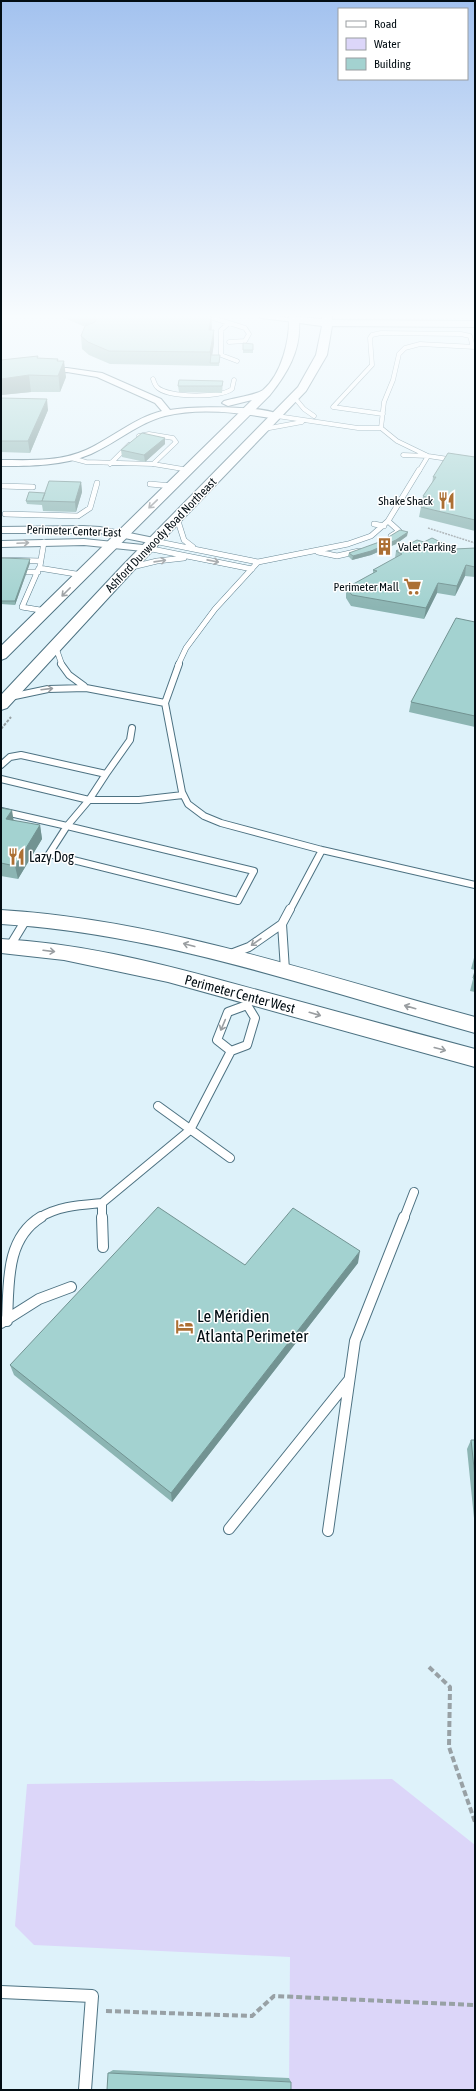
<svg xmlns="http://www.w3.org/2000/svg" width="476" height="2091" font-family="'Asap Condensed',sans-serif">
<rect width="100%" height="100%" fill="#f0f8fc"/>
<path fill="#def2fa" d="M1,316h474v1774h-474z"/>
<path fill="#dcd6f9" d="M392,1779l83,66v245h-186l1,-133 -256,-12 -19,-19 12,-142z"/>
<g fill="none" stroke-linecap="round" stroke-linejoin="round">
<defs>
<path id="service-far5" d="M207,316l38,12 4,6 -4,7 -16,1
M229,323l-8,7v25l16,6
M153,379c1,3 2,6 4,8 10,11 65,11 75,2l2,-9
M294,397l10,12 10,7
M383,414l-50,-7 39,-42 -2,-27 2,-3 9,-2 80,1 9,2 3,11
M277,416l81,12h23
M264,429l38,-7
M139,436l10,-2 24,4 3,4 -23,22
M403,455l25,1 47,7
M71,458l15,4 67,2 36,6
M110,464l19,-19
M419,471l9,-15 -31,-15 -16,-13 3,-26 9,-22 6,-26 6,-6 15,-4 55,3"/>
<path id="service-far4" d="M150,484l22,2
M1,486l32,1
M5,514l73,2 12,-8 7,-25
M177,518l7,22 9,7
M388,521l11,10 -8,5
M374,524l10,2
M154,541l104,21
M147,548l105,21
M318,552l19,4 22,-5
M1,560l40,1
M40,566l4,-24
M128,568l29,-7 27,-3
M27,572h11
M46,611l-24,-4 17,-39 43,7
M56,648l6,17
M178,665l8,-17 29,-39 43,-47 90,-18 23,-8 17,-15 31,-51"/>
<path id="service-far3" d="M61,664l8,11 15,11
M179,664l-14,39 17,89 6,12 16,12 17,7 101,27 153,35
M10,697l38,-8 38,-1 79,15
M1,765l9,-8 11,-2 85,19 24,-34 2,-12
M1,779l88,21h50l44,-5
M1,811l66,15 22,-26 17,-26
M67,826l187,45 -16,30 -189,-47z
M290,910l32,-60"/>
<path id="service-far2" d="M282,924l3,46
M10,946l17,-28
M228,955l21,-8 33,-23 8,-15
M231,1051l-14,-11 11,-28 19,-7
M158,1106l72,52
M39,1218c19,-12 41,-13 63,-15
M102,1218v-15l88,-73 41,-79 16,-6 8,-27 -8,-13
M404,1218l10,-26"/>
<path id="service-far1" d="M102,1217l1,30
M7,1321c2,-37 -2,-82 34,-104
M1,1323l38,-24 32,-12
M229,1529l120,-149
M328,1531l27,-190 49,-124"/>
<path id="service" d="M1,1992l91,4 -7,94"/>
<path id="minor" d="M258,316h19l21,4 -4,2 -33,-4z
M67,368l35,5 59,26 9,11c18,-4 100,-5 111,6l-4,3c-36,-6 -76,-12 -112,-3 -27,7 -49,27 -74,38 -28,12 -60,12 -90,12v-6c28,0 58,2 85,-10 26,-12 48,-32 76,-39l-7,-8 -58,-26 -30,-5 -66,1v-4z
M83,526l17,1 54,11 5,3 -5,3 -54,-11h-99v-6z
M84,539l59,6 5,3 -5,3 -59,-6 -83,2v-6z"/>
<path id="secondary" d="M289,316l33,3v-3h10v4l143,1v6l-143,-1 -5,29 -21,36 -173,180 -126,137 -6,2v-15l122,-130 175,-178 18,-32 6,-29 -23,-3c2,28 -13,52 -29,72l-264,263 -5,2v-14l251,-246 -24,6 -6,-3 2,-2c9,-3 32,-6 39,-11 19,-16 27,-51 26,-74z
M1,910c163,10 317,65 474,107v16c-156,-43 -311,-99 -474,-109z
M1,939c76,4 150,22 223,42 84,22 167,46 251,68v18l-307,-85 -104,-22 -63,-7z"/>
</defs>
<use href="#service-far5" stroke="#4d7282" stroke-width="5"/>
<use href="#service-far4" stroke="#4d7282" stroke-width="6"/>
<use href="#service-far3" stroke="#4d7282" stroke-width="8"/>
<use href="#service-far2" stroke="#4d7282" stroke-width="10"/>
<use href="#service-far1" stroke="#4d7282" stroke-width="12"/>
<use href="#service" stroke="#4d7282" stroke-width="14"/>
<use href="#minor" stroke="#4d7282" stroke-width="2"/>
<use href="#secondary" stroke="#4d7282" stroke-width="2"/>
<path stroke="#98a1a5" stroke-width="1.5" stroke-dasharray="2 1" stroke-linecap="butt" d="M428,528l47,15"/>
<path stroke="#98a1a5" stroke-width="2" stroke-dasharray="3 1.5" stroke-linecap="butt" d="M1,729l10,-12"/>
<path stroke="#98a1a5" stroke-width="4" stroke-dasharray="6 3" stroke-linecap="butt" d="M429,1667l21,20 -1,60 26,75
M106,2011l146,5 22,-20 201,9"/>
<use href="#service-far5" stroke="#fff" stroke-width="4"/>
<use href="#service-far4" stroke="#fff" stroke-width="5"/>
<use href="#service-far3" stroke="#fff" stroke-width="6"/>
<use href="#service-far2" stroke="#fff" stroke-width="8"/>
<use href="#service-far1" stroke="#fff" stroke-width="10"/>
<use href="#service" stroke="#fff" stroke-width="12"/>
<use href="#minor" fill="#fff" fill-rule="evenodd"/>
<use href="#secondary" fill="#fff" fill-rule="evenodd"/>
</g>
<path fill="#8cb5b3" d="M62,316h150l-1,14 3,13 -2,12h8l-1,11 -109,-2 -21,-9 -7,-6 -1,-13 4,-10h-2l-21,-9z
M253,344v9h-10v-3z
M38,358l20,3 8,16 -6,15h-29l-30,3v-35z
M223,381l-1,12 -43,-1 -1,-6z
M1,398l47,12 -18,43 -29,-1z
M165,438v6l-20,18 -23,-5 -1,-7z
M475,457v74l-56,-14 2,-10 1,-3 1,-8 9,-12 1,-7z
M81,482l1,10 -6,20 -33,-1 -1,-6 -15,-1 -1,-3 19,-8z
M407,536l-11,8 -25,11 -19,5 -4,-4 1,-3z
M424,542l31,7 20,-1v29l-10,-1 -10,20 -18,-3 -13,26 -73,-13 -5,-8v-10l27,-14v-4l22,-12 1,-7z
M1,558l29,5 -15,42 -14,-1z
M475,622v105l-66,-15 2,-10z
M1,808l13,13 26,4 2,14 -24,40 -17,-3z
M475,954v16l-4,-1z
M475,971v21l-5,-1z
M358,1263l-186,239 -158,-127 -4,-10z
M471,1440h4v88l-8,-79z
M113,2070l176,8 2,4 -183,-9z"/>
<path fill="#729392" d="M211,316l1,11 -3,16v-13z
M214,330v13l-3,20h-1v-11z
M58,359l1,14 5,-12 2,16 -6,15 -3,-31z
M29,375l2,17 -30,3v-16z
M47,399l1,11 -18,43 -2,-12z
M165,438v6l-20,18 -1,-7z
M81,482l1,10 -6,20 -1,-10z
M408,532l-1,4 -11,8 -25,11 -19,5 1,-4z
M30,559v4l-15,42v-4z
M466,565l-1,11 -10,20 2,-10z
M438,583l-1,10 -13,26 2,-11z
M12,810l2,13 -8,-4z
M40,825l2,14 -24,40 -3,-13z
M360,1251l-2,12 -186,239 -1,-9z"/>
<path fill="#a3d2d0" stroke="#729392" d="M97,316h114l-2,14h5l-4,22 -101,-1 -21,-9 -7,-6 4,-10 10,-4z
M243,343l10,1v6h-10z
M211,355h9l-1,8h-9z
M38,356l-1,2 21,1 -1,2h7l-6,15 -29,-1 -28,4v-19z
M179,380l44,1 -1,5h-44z
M1,398l46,1 -19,42h-27z
M142,433l23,5 -21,17 -23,-5z
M448,453l27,4v63l-54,-13 5,-10 -3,-1 13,-19h-3z
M49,481l32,1 -6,20 -33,-1z
M29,492l16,1 -3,8h-16z
M400,530l8,2 -12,8 -25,11 -18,5 -4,-3 33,-12z
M432,538l23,11 20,-1v19l-9,-2 -9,21 -19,-3 -12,25 -74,-13 -6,-7 31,-17 -4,-1 29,-16 -6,-3 21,-11 7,2z
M1,558l29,1 -15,42h-14z
M456,618l19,4v94l-64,-14z
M1,808l11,2 -6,9 34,6 -25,41 -14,-3z
M475,971v8l-2,-1z
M158,1207l87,58 48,-57 67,43 -189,242 -161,-128z
M471,1440h4v37z
M108,2073l183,9v8h-184z"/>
<defs><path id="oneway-shaft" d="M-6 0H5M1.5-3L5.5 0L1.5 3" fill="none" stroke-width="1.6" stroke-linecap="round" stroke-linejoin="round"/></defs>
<g stroke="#9a9ea1">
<use href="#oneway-shaft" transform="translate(153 504) rotate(136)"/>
<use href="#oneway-shaft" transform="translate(23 543) rotate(-3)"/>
<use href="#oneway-shaft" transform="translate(160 561) rotate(-8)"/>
<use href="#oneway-shaft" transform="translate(213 561) rotate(11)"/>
<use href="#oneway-shaft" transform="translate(66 592) rotate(135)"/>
<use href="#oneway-shaft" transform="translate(47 689) rotate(-7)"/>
<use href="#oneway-shaft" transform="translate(256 942) rotate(145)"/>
<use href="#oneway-shaft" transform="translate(189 945) rotate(-165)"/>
<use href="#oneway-shaft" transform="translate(49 951) rotate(7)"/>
<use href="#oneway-shaft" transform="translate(410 1007) rotate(-164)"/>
<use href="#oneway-shaft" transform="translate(315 1014) rotate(16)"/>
<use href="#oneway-shaft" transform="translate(223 1025) rotate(113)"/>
<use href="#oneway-shaft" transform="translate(440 1049) rotate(15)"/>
</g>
<linearGradient id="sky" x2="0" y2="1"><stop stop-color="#a3c2ef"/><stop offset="0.52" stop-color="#f8fcfe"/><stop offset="1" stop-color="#f8fcfe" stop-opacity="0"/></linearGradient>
<rect width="476" height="608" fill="url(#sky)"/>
<defs>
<symbol id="restaurant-bare" viewBox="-9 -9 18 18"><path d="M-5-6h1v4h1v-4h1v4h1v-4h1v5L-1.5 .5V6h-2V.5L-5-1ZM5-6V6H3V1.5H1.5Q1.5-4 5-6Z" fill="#ac6f33" stroke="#fff" stroke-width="2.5" paint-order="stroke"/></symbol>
<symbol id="building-bare" viewBox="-9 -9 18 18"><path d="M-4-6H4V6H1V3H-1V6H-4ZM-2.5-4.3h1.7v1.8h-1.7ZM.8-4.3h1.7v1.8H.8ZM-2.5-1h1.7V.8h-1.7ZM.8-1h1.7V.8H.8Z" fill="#ac6f33" stroke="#fff" stroke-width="2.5" paint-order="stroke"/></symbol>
<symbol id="supermarket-bare" viewBox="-9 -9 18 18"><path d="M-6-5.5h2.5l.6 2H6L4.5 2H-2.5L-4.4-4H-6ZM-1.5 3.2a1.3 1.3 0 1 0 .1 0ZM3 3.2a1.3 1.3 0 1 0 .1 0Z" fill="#ac6f33" stroke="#fff" stroke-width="2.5" paint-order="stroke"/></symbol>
<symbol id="hotel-bare" viewBox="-9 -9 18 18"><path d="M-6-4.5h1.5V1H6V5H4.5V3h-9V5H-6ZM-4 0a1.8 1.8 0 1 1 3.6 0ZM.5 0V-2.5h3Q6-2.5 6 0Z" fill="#ac6f33" stroke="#fff" stroke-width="2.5" paint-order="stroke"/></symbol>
</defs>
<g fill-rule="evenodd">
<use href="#restaurant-bare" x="434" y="488" width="25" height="25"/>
<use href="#building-bare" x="372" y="534" width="25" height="25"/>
<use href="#supermarket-bare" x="400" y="574" width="25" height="25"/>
<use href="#restaurant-bare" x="4" y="844" width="25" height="25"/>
<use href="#hotel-bare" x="172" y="1314" width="25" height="25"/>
</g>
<g text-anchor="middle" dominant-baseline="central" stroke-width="3" stroke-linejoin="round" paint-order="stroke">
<g font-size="12" fill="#020d13" stroke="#fff" text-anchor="end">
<text x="433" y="501">Shake Shack</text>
<text x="398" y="547" text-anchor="start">Valet Parking</text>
<text x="399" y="587">Perimeter Mall</text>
</g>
<g font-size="12" fill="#020d13" stroke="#fff">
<text transform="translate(74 531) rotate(2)">Perimeter Center East</text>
<text transform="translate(161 535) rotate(-46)">Ashford Dunwoody Road Northeast</text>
</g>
<g font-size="14" fill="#020d13" stroke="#fff" text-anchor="start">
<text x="29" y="857">Lazy Dog</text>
</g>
<g font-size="14" fill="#020d13" stroke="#fff">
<text transform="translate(240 994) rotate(15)">Perimeter Center West</text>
</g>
<g font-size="17" fill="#020d13" stroke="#fff" text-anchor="start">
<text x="197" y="1316">Le Méridien<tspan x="197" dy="20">Atlanta Perimeter</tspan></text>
</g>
</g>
<rect width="476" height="2091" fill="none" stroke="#020d13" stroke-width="4"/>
<rect x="338" y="8" width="130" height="72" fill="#ffffff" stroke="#9a9ea1"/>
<rect x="346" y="21" width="20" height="6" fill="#ffffff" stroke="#9a9ea1"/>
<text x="374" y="28" font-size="12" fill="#020d13">Road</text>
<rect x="346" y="38" width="20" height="12" fill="#dcd6f9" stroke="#9a9ea1"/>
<text x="374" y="48" font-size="12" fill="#020d13">Water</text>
<rect x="346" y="58" width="20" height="12" fill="#a3d2d0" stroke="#9a9ea1"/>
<text x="374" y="68" font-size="12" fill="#020d13">Building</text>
</svg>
